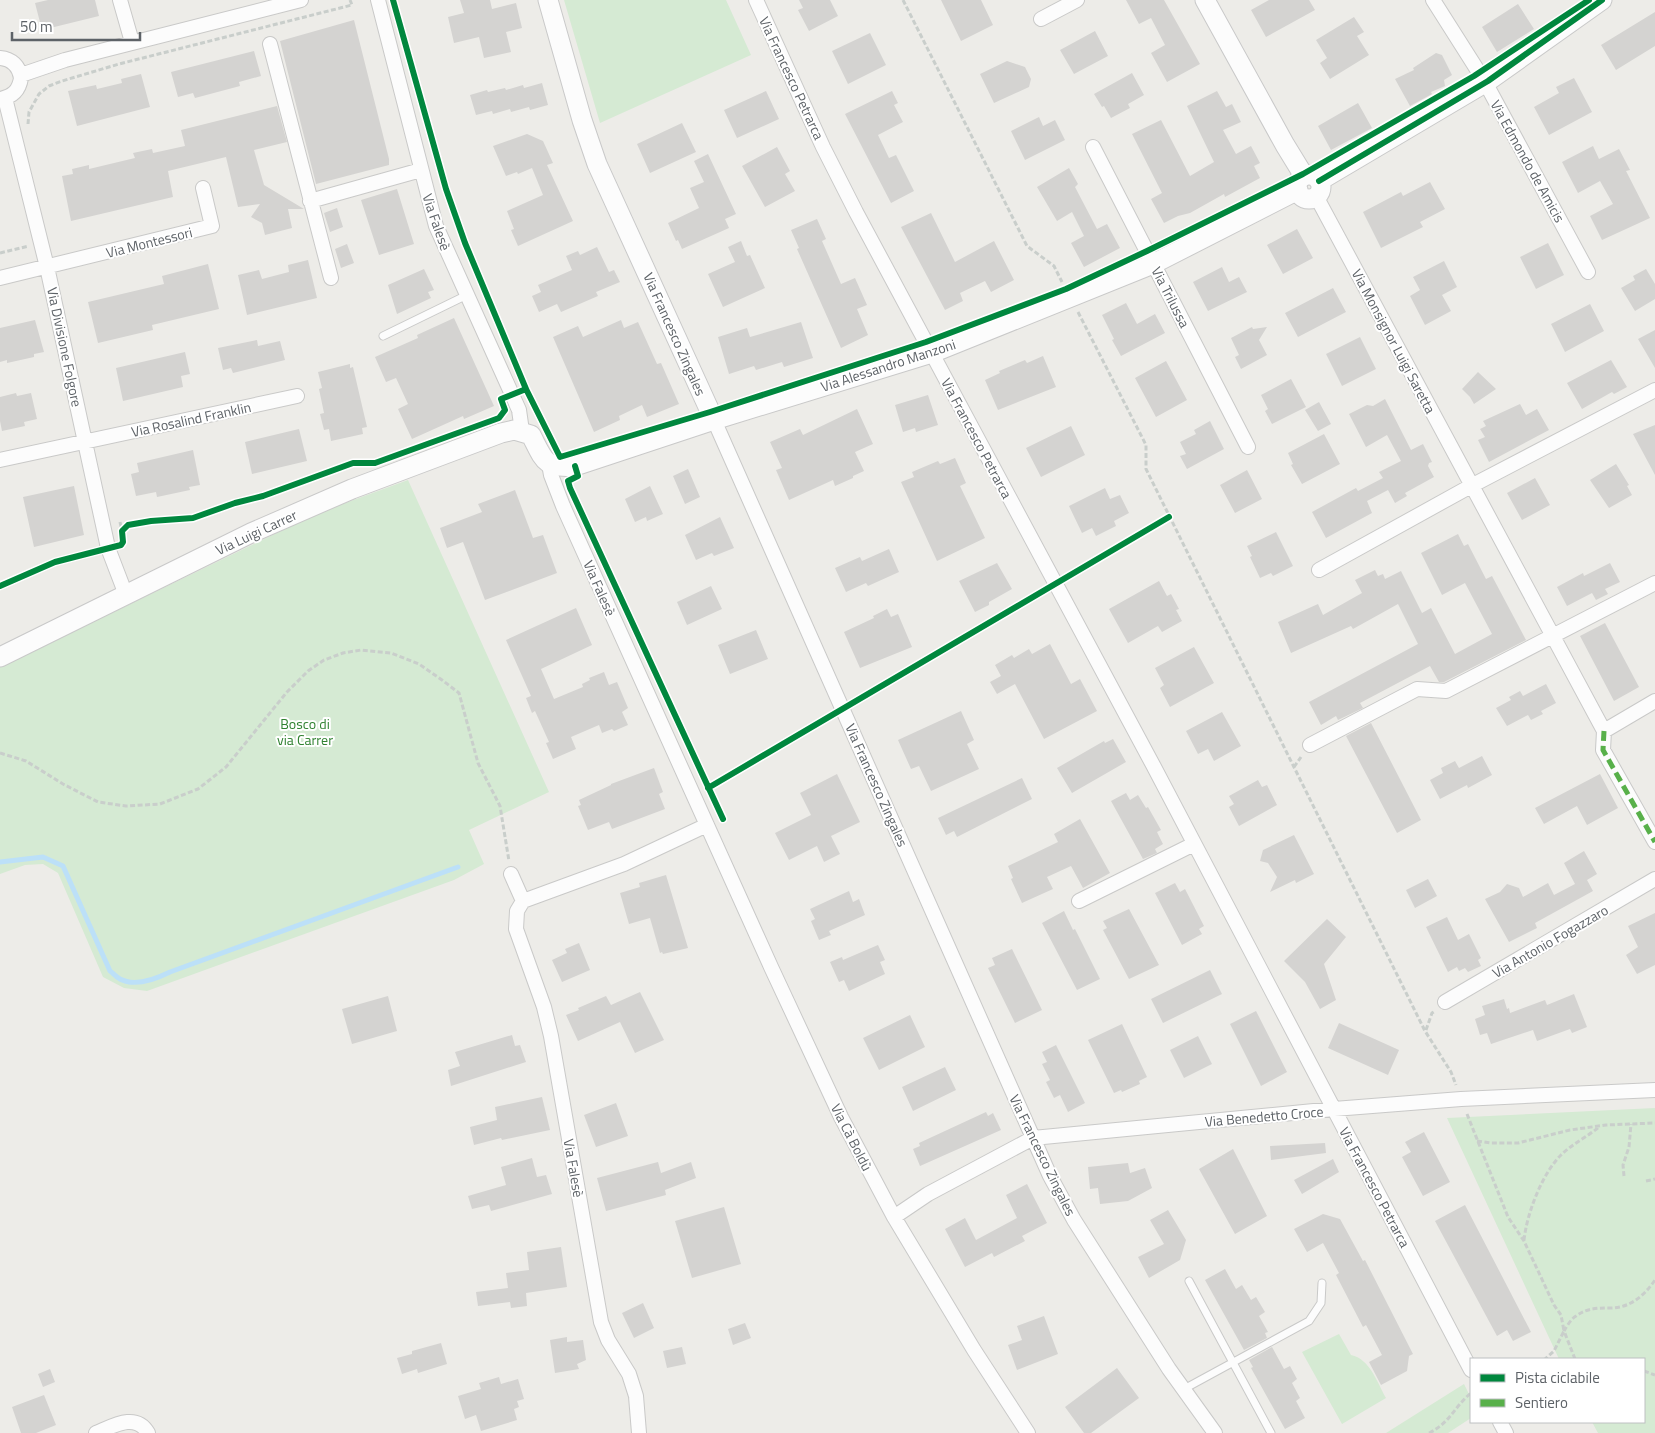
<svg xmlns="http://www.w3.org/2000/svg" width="1655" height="1433" font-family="'Titillium Web',sans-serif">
<rect width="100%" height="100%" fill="#edece8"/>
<path fill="#d5ead3" d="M564,0h162l25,55 -151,68z
M408,480l141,312 -80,38 15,34 -30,16 -307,111 -23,-3 -21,-11 -45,-104 -15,-9 -18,1 -25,9v-207l318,-154z
M1655,1108v325h-57l-6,-11h52v-63h-85l-112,-241z
M1339,1334l12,21c19,4 26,27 35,43l-44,26 -40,-72z
M1464,1384l7,14v20l-23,15h-62z"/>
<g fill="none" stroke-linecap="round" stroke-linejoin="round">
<path stroke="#bce0f8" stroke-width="5" d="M0,862l43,-5 20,9 47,105c3,2 6,6 10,8 15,8 36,0 50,-7l288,-105"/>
</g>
<path fill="#d4d3d1" d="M48,0h47l4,16 -57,14 -7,-27z
M460,0h30l2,9 24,-6 6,25 -16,4 5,20 -27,6 -5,-21 -25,6 -6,-26 16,-4z
M799,0h31l8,16 -29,15 -11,-21 5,-2z
M941,0h40l12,25 -32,16z
M1126,0h38l36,64 -33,18 -16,-29 14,-8 -14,-27 -12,6z
M1269,0h40l6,10 -49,27 -15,-27z
M1518,4l16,25 -37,23 -15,-25z
M1655,12v34l-39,24 -15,-25z
M1354,17l10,15 -7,4 12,19 -39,24 -10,-16 7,-5 -11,-18z
M354,20l35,139v6l-73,19 -36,-143z
M1095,31l13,25 -34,18 -14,-24z
M870,33l16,32 -38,19 -16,-33z
M254,51l7,25 -22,6 1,4 -45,12 -2,-5 -15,4 -7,-25z
M1436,53l6,2 10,20 -8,5 1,6 -14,6 1,2 -22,12 -15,-27 19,-9 -1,-2z
M1007,61l18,6 6,12 -2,8 -35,16 -14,-29z
M1132,73l12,22 -16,9 2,4 -19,10 -7,-12 -2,1 -8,-13z
M141,74l9,33 -73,19 -9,-35 28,-6 1,4 25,-6 -1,-4z
M1574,78l18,34 -43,23 -15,-28 25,-14 -3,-6z
M542,83l6,22 -18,5 -1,-3 -18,5 -1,-3 -17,5 -1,-3 -16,4 -6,-20 17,-5 1,2 17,-4 1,2 17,-5 1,3z
M766,91l13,28 -42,19 -13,-28z
M892,91l6,12 -4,2 9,17 -25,13 11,23 7,-3 18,36 -23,12 -46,-89z
M1217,91l9,16 6,-3 9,18 -18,8 13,24 15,-8 9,17 -6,3 6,12 -35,19 -1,-3 -34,19 -12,3 -14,7 -13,-24 11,-6 -30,-59 29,-14 29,56 24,-14 -27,-56z
M1358,103l14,25 -41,22 -13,-24z
M277,106l10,36 -33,8 10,35 40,24h-16l4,19 -27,7 -3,-12 -11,-6 9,-13 -22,3 -12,-50 -58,14 5,26 -102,24 -9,-45 11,-2 -1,-5 17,-4v4l46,-11 -2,-5 19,-4 1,4 32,-7 -4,-16z
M1039,117l4,9 12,-6 10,20 -40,20 -14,-29z
M682,123l14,29 -46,21 -13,-29z
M527,134l16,7 10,22 -6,2 26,56 -55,25 -7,-16 3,-1 -7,-18 36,-16 -11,-27 -14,6 -1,-2 -11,4 -13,-30z
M1593,146l6,13 20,-10 11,21 -4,1 24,47 -48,22 -12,-24 23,-12 -13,-23 -22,12 -16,-31z
M777,147l13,24 -5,3 10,17 -30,16 -23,-41z
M708,154l28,60 -11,5 4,9 -47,21 -4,-9 -2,1 -8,-18 31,-15 -9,-20 14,-6 -10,-21z
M1069,168l9,16 -3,3 22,42 10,-5 13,24 -36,19 -13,-24 13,-7 -12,-24 -15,9 -20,-34z
M1430,182l15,27 -25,13 3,5 -42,21 -18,-36 38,-20 2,4z
M397,189l17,55 -35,11 -18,-55z
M337,208l6,19 -13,5 -6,-19z
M931,213l24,49 39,-21 20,39 -23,12 -6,-11 -25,12 3,8 -18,9 -44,-83z
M817,219l9,20 -4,2 19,43 14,-6 12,27 -10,4 11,26 -27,13 -44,-99 2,-1 -8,-18z
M1297,229l16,29 -30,16 -16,-29z
M741,241l6,15 3,-1 15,33 -42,19 -15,-33 27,-12 -7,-15z
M1548,243l16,32 -28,14 -16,-32z
M347,244l7,19 -13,5 -6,-19z
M597,247l12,25 5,-2 6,12 -24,10 2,4 -37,16 -4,-8 -18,8 -7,-16 9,-4 -3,-7 34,-15 -6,-14 12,-5 2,4z
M308,260l9,38 -70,17 -9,-40 21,-5 3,9 27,-7 -1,-7z
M1444,261l13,26 -15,8 9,16 -26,14 -15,-29 10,-6 -7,-13z
M208,264l11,45 -67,16 1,5 -55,13 -10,-41 76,-18 -2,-8z
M1222,267l7,15 10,-5 8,15 -39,19 -15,-29z
M424,269l10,21 -6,2 3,6 -34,16 -9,-29z
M1646,269l9,15v15l-20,12 -14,-23 14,-8 -2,-4z
M1333,288l13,24 -48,25 -13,-24z
M1126,303l11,21 18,-10 10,19 -44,23 -9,-16 2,-1 -12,-24z
M1590,304l14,27 -39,21 -14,-28z
M454,318l40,88 -30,13 -1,-3 -51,23 -14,-30 10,-5 -12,-26 -10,4 -11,-25 43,-19 -1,-3z
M35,320l9,32 -10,2v3l-27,6v-3l-7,2v-34z
M621,320l3,8 14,-6 19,42 4,-1 18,41 -32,13 -5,-12 -23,11 1,4 -26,12 -41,-95 25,-11 5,11z
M801,322l12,36 -29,9 -2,-5 -26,8 -2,-4 -25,8 -11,-37 29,-9 3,9z
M1252,327l1,2 14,-2 -8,13 8,15 -26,14 -6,-12 4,-2 -8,-17z
M1655,330v38l-17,-29z
M1360,337l16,32 -34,17 -16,-32z
M257,340l1,6 22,-5 5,19 -52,13 -2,-5 -8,2 -5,-22z
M185,352l5,22 -9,2 2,11 -60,14 -7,-33z
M1043,356l13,31 -58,23 -13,-30 15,-7 -1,-2 26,-11 2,3z
M1611,360l16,27 -13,7 -2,-2 -30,17 -15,-26z
M1166,361l21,39 -31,17 -21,-39z
M350,364v4l3,-1 14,60 -5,1 1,6 -32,7 -2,-12 -5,1 -4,-16 4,-1 -5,-24 3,-1 -4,-16z
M1478,372l18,17 -22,15 -4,-7 -8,-8z
M1291,379l15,28 -34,17 -7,-13 3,-2 -7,-14z
M16,393l1,3 14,-3 6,26 -13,3 1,4 -23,5 -2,-10v-24z
M928,395l10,30 -22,7 -1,-4 -12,4 -8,-27z
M1385,399l26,51 12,-6 9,18 -3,1 -1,3 6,11 -29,16 2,3 -12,7 -7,-13 -21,11 5,12 -46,25 -14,-26 44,-24 2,3 25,-13 -4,-6 22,-11 -14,-26 -21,12 -17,-33 18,-9 6,1z
M1319,402l12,22 -13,7 -13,-21z
M1520,404l6,11 11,-6 12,21 -60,32 -11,-22 7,-3 -5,-8 6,-3 -3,-5z
M857,409l16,35 -18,8 9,19 -11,5v2l-18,8 -2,-6 -44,20 -13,-30 6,-2 -12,-26 30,-13 3,6z
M1210,421l14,28 -37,20 -7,-13 6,-2 -6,-12 16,-8 -2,-4z
M1655,425v50l-22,-41z
M1071,426l14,29 -44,22 -15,-29z
M299,429l8,32 -55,13 -7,-32z
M1324,434l16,30 -38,20 -11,-19 2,-1 -5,-11z
M193,450l7,35 -11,2 1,3 -33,7 -1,-5 -20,4 -5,-22 8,-2 -2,-9z
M955,458l11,25 -6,3 25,52 -48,23 -36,-79 13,-5 -2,-5 26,-11 2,3z
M1616,464l13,21 -2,1 5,9 -23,13 -19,-28z
M688,469l12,28 -15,7 -12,-28z
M1247,470l15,29 -27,14 -15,-28z
M1535,478l15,27 -28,15 -15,-27z
M74,486l10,49 -50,12 -11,-50z
M650,486l13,28 -16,7 -1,-4 -11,5 -10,-23z
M1105,488l5,11 10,-4 9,18 -15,8 2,5 -20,10 -4,-8 -10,5 -13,-27z
M515,490l18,48 10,-3 14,38 -72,27 -22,-58 -16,6 -7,-20 42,-16 -4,-8z
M720,517l14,31 -20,8 -2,-3 -16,7 -11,-25z
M1276,532l17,34 -20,10 -2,-3 -11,5 -10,-21 2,-1 -5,-10z
M1458,534l6,12 4,-2 18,35 6,-3 34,64 -82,42h-5l-9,-16 -70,37 3,5 -25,12 -2,-4 -15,9 -12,-23 109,-58 -20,-40 -45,25 -2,-3 -60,27 -13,-31 40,-18 5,11 39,-22 -7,-13 20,-10 3,6 5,-2 2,5 16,-8 21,42 9,-5 24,46 37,-20 -27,-51 -23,12 -21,-42z
M889,549l10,23 -31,14 -2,-3 -20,9 -11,-24 25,-11 2,4z
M997,563l15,26 -23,13v3l-14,7 -16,-31z
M1610,563l10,19 -15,7 3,5 -12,6 -4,-7 -25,13 -10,-19 26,-14 1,3z
M1159,581l8,15 4,-2 8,15 -3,1 6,11 -20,11 -4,-6 -30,17 -19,-34z
M711,586l11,23 -35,16 -10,-23z
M576,608l16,37 -51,24 13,30 29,-12 -1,-3 8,-4 -1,-2 15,-6 5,13 8,-3 11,26 -6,4 6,13 -14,6 -2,-2 -10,4 -3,-8 -28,12 5,12 -23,10 -7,-16 3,-1 -14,-31 -3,2 -6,-15 5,-2 -25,-56z
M887,609l4,8 7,-3 14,33 -52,21 -16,-36 30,-14 -1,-2z
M1605,623l34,64 -25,14 -34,-65z
M756,630l12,29 -38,15 -12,-29z
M1050,644l21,40 9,-5 17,32 -53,28 -29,-55 -18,10 -7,-12 11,-6 -6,-11 17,-10 2,3 15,-9 3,5z
M1194,647l20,36 -44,24 -10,-19 4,-3 -9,-17z
M1546,684l10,19 -15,8 2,3 -12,6 -3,-5 -21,11 -11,-18 15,-8 -2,-3 11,-6 3,5z
M961,711l13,29 -7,4 12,25 -48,22 -12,-25 -8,3 -13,-29z
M1222,712l19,34 -27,15 -6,-12 -10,5 -12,-23z
M1371,723l50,97 -24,13 -51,-97z
M1113,739l13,23 -54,31 -15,-25 47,-27 1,2z
M1482,756l10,19 -24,13 -1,-3 -27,14 -10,-19 13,-7 -2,-5 14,-7 4,7z
M654,768l9,24 -4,2 6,15 -53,20 -3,-7 -21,8 -10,-24 3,-1 -2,-5 32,-15v-1z
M837,774l23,48 -29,14 9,18 -16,8 -7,-16 -28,14 -14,-27 36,-18 -11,-22z
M1600,774l18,34 -31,17 -10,-19 -33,18 -9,-16z
M1022,778l10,21 -75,38 -3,-6 -8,4 -8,-17z
M1258,780l4,7 5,-2 10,20 -38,21 -10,-19 5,-3 -5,-8z
M1126,793l4,7 8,-5 8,13 2,-1 13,23 -4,2 6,12 -8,5 2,4 -14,6 -32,-58z
M1080,819l30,54 -27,15 -12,-22 -24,11 6,12 -31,14 -11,-24 2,-1 -5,-12 50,-24 -4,-8z
M1294,835l20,39 -18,9 -1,-3 -25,12 7,-15 -9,-14 -8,-2 3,-11z
M1584,851l13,23 -10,6 6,11 -58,32 2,5 -28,14 -24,-43 15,-7 7,-8 12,4 4,9 25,-14 6,12 21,-11 -11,-21z
M666,875l22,73 -25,6 -1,-2 -2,1 -10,-35 -21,6 -9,-31 20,-6 -1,-4z
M1428,879l9,17 -22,12 -9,-18z
M1175,883l5,9 5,-3 19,37 -5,3 3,5 -20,11 -27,-52z
M849,891l4,11 6,-3 6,16 -36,16 2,4 -12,5 -8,-19 4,-2 -5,-10z
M1129,909l30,56 -30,14 -26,-49 4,-2 -4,-7z
M1064,911l9,19 2,-1 25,50 -23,11 -35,-67z
M1655,913v52l-18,9 -11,-19 12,-8 -10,-21z
M1447,917l11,23 11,-6 12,24 -3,2 3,6 -13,6 -3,-4 -6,3 -2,-4 -9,5 -22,-45z
M1327,919l19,18 -22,27 12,36 -16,9 -15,-27 -21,-21z
M579,943l11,27 -28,12 -10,-22 15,-7 -2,-4z
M878,945l7,15 -5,2 5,12 -36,17 -5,-11 -5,2 -9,-20 12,-5 1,3z
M1012,949l30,61 -27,13 -27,-55 7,-3 -3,-7z
M1210,970l12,24 -59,29 -12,-24z
M640,992l24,48 -29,13 -15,-31 -42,19 -12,-26 13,-5 -1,-2 28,-12 5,9z
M1574,994l13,33 -15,6 -2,-4 -33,12 -4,-11 -42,14 -4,-11 -7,2 -5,-16 10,-4 -3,-9 22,-7 3,10 2,-1 1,5 35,-13 2,5z
M388,996l9,35 -45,13 -10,-35z
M1256,1011l31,61 -26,14 -31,-62z
M910,1015l15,32 -46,23 -16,-32z
M1339,1023l60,27 -11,25 -60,-27z
M1122,1024l25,53 -8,4 1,3 -18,8 -1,-2 -7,3 -26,-53z
M512,1035l3,11 5,-1 6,17 -75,24 -3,-16 12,-4 -5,-14z
M1198,1036l14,28 -28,14 -14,-28z
M1056,1045l29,58 -17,9 -8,-17 -6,3 -8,-16 4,-2 -8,-16 5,-2 -5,-10z
M945,1067l11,23 -43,21 -11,-24z
M542,1097l8,33 -48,10 -1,-2 -27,7 -4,-18 27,-7 -2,-13z
M616,1103l12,33 -32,11 -12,-32z
M986,1112l2,4 5,-3 8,17 -81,36 -7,-17 7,-3 -1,-3z
M1424,1132l26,50 -27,14 -21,-39 9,-5 -6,-10z
M1325,1143l1,10 -55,7 -1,-14z
M1233,1149l34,67 -32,18 -36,-65z
M532,1158l5,19 9,-2 6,19 -61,17 -2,-6 -17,4 -4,-13 38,-11 -5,-18z
M1333,1159l6,13 -37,22 -8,-14z
M658,1162l3,11 30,-11 5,16 -31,12 1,5 -60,16 -9,-33z
M1128,1163l2,10 15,-5 7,20 -24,13 -28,3 -2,-16 -8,1 -2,-22z
M1027,1184l20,39 -25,13 3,5 -31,16 -2,-4 -27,14 -20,-38 20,-11 11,22 41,-22 -11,-23z
M1465,1205l66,127 -18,9 -6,-11 -10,6 -62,-115z
M724,1207l17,57 -49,14 -17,-57z
M1168,1210l18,30 -6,20 -31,18 -11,-21 26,-13 -14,-24z
M1323,1214l17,5 23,42 2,-1 48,94 -4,2 -2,15 -26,14 -12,-23 13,-7 -16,-30 -3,2 -27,-52 3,-2 -16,-30 -16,9 -13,-23z
M561,1247l6,40 -41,6 1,13 -16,2 -1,-6 -32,4 -2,-14 32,-4 -2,-15 23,-3 -2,-18z
M1225,1269l11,20 6,-4 9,15 5,-3 9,15 -6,4 9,16 -3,1 2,5 -23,12 -39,-70z
M643,1303l11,25 -20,10 -12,-25z
M1044,1316l14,38 -41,16 -9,-25 14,-5 -5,-14z
M745,1323l6,15 -18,7 -5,-16z
M567,1337v5l16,-2 3,20 -9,4 2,5 -24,4 -5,-33z
M441,1343l6,21 -29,9 -1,-4 -15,5 -5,-16 15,-4v-3z
M682,1347l4,17 -19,4 -4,-17z
M1272,1347l12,22 6,-3 7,13 -5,4 8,15 -4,3 9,17 -20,11 -34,-61 2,-1 -4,-7z
M1117,1368l22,30 -48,35h-7l-19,-26z
M50,1369l5,13 -12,5 -5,-13z
M499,1377l2,7 17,-5 6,20 -7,2 2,6 -5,2 3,11 -36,11 -5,-16 -11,4 -7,-23 23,-7 -2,-6z
M44,1395l12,30 -20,8h-15l-9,-26z"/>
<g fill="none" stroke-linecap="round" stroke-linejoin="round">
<defs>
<path id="lane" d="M383,336l84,-41
M1189,1281l82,152
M1184,1389l125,-68 12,-18 1,-20"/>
<path id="street" d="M120,0l12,42
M378,0l58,226 83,184 3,21
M756,0l67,147 33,65 297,553 318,605
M1433,0l52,82 103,190
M1041,19l36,-19
M270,44l61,234
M0,58c12,1 19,8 21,20 -2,13 -9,19 -21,21
M21,75l44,-15 236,-60
M5,98l42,169 61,281 18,47
M1093,147l155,300
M1316,196l288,535 51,-30
M310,201l111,-31
M0,278l212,-52 -9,-38
M714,420l336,756 24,44 95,149 46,64
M0,460l297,-64
M549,464l2,11 12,31 208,461 70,150 53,100 80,133 54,83
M1319,570l152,-84 184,-96
M1604,731l-1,19 52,92
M1310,745l107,-56 29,2 209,-108
M511,874l12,27
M1079,901l115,-57
M1445,1002l210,-123
M894,1217l34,-23 105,-56 301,-29 127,-10 194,-9
M1500,1422l6,11
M96,1433c17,-7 40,-21 52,0
M639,1433l-3,-37 -7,-22 -21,-34 -7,-18 -50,-286 -7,-29 -28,-78 1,-18 6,-10 101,-37 83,-39"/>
<path id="secondary" d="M548,0l34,120 15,44 117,256
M1205,0l80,145 19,31
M1297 187a12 12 0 1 1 24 0a12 12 0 1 1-24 0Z
M1319,181l169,-100 114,-81
M0,657l251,-124 101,-44 149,-56 13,-3 17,5c13,25 13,34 44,31l139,-46 218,-67 221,-89 145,-74"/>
</defs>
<use href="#lane" stroke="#c9c9c8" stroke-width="9"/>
<use href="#street" stroke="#c9c9c8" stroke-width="16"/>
<use href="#secondary" stroke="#c9c9c9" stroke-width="21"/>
<path stroke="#c9cecb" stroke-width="3" stroke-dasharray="5 2.5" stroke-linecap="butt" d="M903,0l124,246 27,20 8,16
M28,124l1,-12 10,-18 10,-8 13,-5 57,-17 233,-59 -2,-5
M0,253l29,-7
M1078,312l68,133v24l279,562 26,41 5,13
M120,522l2,9
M0,753l26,8 37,23 35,18 28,4 34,-2 38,-15 28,-22 61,-75 21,-21 16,-11 19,-7 18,-3 30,3 28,11 23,16 17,13 19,70 22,43 9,55
M1294,767l7,-10
M1426,1030l6,-17 3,-2
M1467,1114l41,103 16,24 30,64 7,10 3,16 -10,20 -9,8
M1477,1141l14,2h27l52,-13 36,-5 49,-2
M1624,1176l-1,-11 6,-18 2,-23
M1646,1181l9,-2
M1524,1240c3,-27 18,-66 37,-85 11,-11 26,-18 38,-28
M1575,1359l-11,-28c3,-5 7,-12 12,-15 11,-8 21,-8 34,-8 20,0 34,-12 45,-28
M1644,1371l11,4
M1429,1433c21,-10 25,-26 42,-40"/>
<use href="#lane" stroke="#fcfcfc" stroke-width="7"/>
<use href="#street" stroke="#fcfcfc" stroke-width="14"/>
<use href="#secondary" stroke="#fcfcfc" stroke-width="19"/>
<path stroke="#58b04a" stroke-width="5" stroke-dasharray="10 5" stroke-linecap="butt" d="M1604,731l-1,19 52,92"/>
<defs>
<path id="cycleway" d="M393,0l53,189 19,54 61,146
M1319,181l169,-100 114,-81
M575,466l3,10 -10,5 2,7 153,331
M0,586l55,-24 66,-17 2,-3 -1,-11 6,-6 23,-4 42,-3 42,-15 28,-7 90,-33h22l124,-45 6,-8 -4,-11 25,-10 34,68 150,-45 216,-70 140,-53 81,-38 156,-77 171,-98 115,-76
M708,788l461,-271"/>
</defs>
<use href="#cycleway" stroke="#fff" stroke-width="9"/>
<use href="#cycleway" stroke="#00873e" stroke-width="6"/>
</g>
<g text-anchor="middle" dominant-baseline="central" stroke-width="4" stroke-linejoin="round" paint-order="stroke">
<g font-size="14" fill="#5d6267" stroke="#fff">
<text transform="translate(792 78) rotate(65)">Via Francesco Petrarca</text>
<text transform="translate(1528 161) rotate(61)">Via Edmondo de Amicis</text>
<text transform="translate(437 222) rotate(71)">Via Falesè</text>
<text transform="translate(149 242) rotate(-14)">Via Montessori</text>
<text transform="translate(1171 297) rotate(63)">Via Trilussa</text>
<text transform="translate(675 334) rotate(66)">Via Francesco Zingales</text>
<text transform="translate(1394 341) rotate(62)">Via Monsignor Luigi Saretta</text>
<text transform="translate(65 347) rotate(78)">Via Divisione Folgore</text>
<text transform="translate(888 365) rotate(-18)">Via Alessandro Manzoni</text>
<text transform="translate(191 419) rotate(-12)">Via Rosalind Franklin</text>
<text transform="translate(977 438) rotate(62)">Via Francesco Petrarca</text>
<text transform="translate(256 532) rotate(-25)">Via Luigi Carrer</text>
<text transform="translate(600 588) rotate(66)">Via Falesè</text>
<text transform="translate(877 785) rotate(66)">Via Francesco Zingales</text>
<text transform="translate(1550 941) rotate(-30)">Via Antonio Fogazzaro</text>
<text transform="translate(1264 1116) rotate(-5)">Via Benedetto Croce</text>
<text transform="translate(852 1137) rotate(63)">Via Cà Boldù</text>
<text transform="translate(1043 1155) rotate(64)">Via Francesco Zingales</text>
<text transform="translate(574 1168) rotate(80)">Via Falesè</text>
<text transform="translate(1375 1187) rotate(62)">Via Francesco Petrarca</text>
</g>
<g font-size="14" fill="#308231" stroke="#fff">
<text x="305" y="723">Bosco di<tspan x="305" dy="16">via Carrer</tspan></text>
</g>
</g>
<rect x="1470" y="1358" width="175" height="65" fill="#ffffff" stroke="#bec0c2"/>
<rect x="1480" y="1374" width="25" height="8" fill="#00873e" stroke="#bec0c2"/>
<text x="1515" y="1383" font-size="15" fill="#5d6267">Pista ciclabile</text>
<rect x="1480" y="1399" width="25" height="8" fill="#58b04a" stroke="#bec0c2"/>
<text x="1515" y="1408" font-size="15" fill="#5d6267">Sentiero</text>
<path d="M12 32v8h128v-8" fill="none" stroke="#5d6267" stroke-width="2.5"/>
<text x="20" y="32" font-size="15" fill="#5d6267" stroke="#ffffff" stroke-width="4" paint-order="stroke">50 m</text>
</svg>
